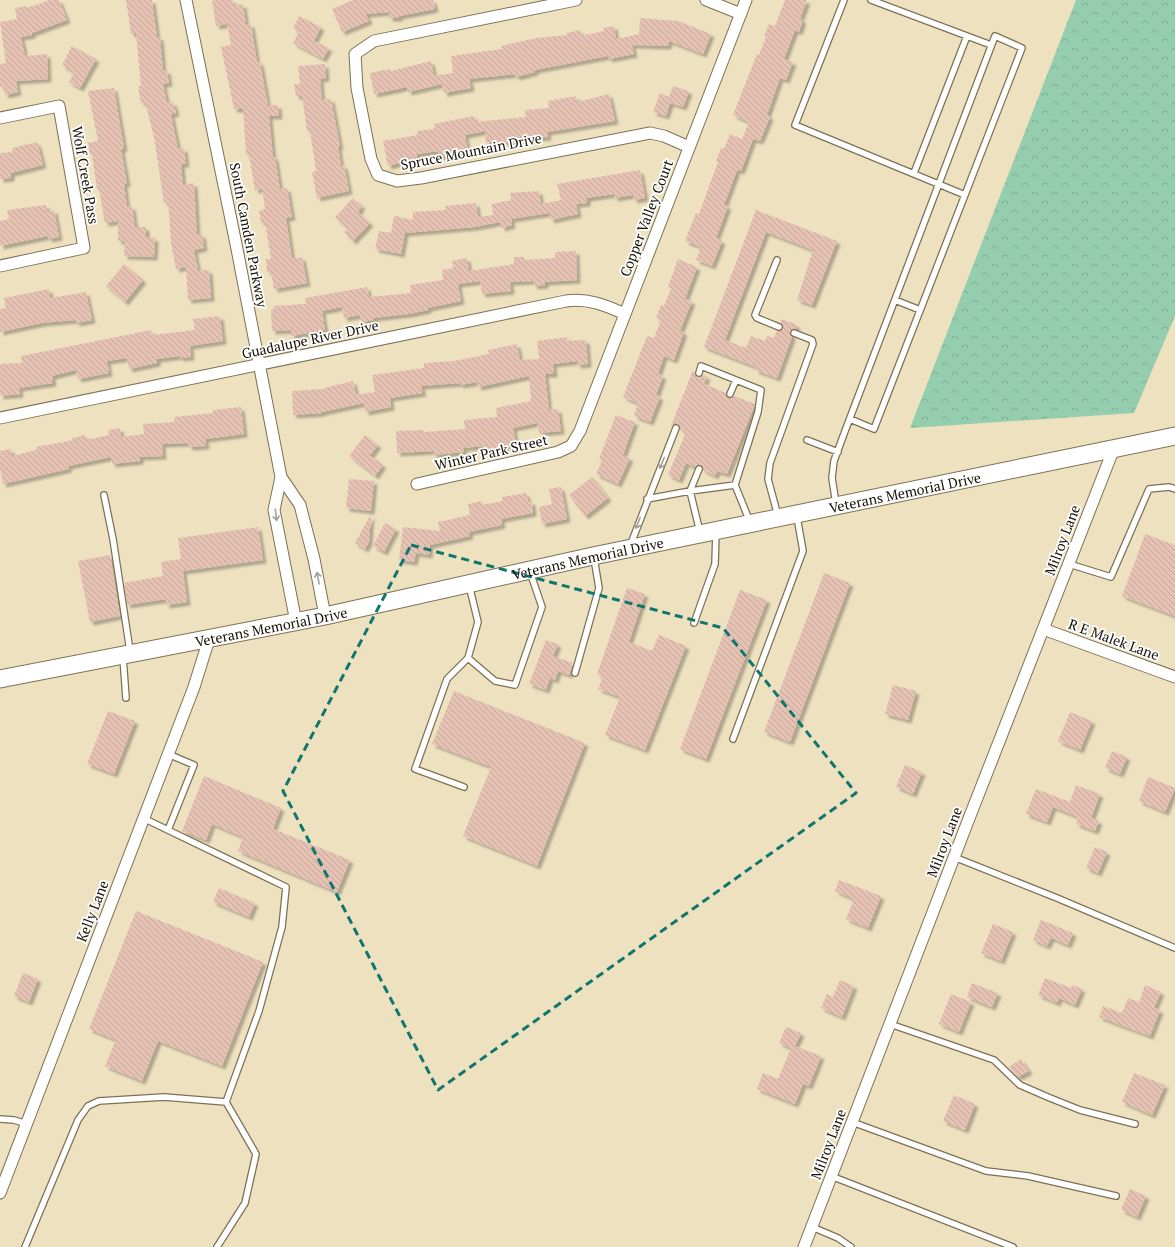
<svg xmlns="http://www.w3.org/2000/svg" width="1175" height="1247" font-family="'PT Serif',serif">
<defs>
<pattern id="forest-crowns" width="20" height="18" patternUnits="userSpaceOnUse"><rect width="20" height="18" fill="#95ceae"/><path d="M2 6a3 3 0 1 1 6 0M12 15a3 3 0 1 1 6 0" fill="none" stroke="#80b094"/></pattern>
<pattern id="building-back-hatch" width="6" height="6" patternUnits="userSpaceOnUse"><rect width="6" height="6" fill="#e5c2b4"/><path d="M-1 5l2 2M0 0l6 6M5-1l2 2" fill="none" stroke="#c4a699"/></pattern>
<filter id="shadow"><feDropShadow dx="3.5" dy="3.5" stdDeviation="1" flood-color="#0004"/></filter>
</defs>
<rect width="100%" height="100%" fill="#eee1c0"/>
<path fill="url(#forest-crowns)" d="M1076,0h99v316l-41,97 -224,15z"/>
<path fill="url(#building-back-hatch)" filter="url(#shadow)" d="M50,0h9l8,20 -35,13v2l-11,2 4,19 22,-2 1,25 -32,2 2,11 -13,3 -2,-9 -3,1v-23l6,-1 -6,-41 17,-3 -2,-11 12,-2v2z
M126,0h26l5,37h3l3,34 4,-1 2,13 -6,1 4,19 6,-1 3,11 -5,1 7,35 6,-1 2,16h-5l2,21 11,-2 3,52 5,-1 2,14 -10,2 4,20h11l2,28 -23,2 -2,-33 -10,2 -6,-31h1l-3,-36 -4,1 -10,-66 -9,-35 -4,1 -3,-17h3l-5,-52h-5z
M212,0h21l1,6 9,-2 3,21 5,-1 6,38h3l8,44 10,-1 1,11h-10l4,42 2,-1 5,32 7,-1 5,29 -6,1 6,41 10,-2 5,26 -33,6 -3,-17h-4l-1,-13h5l-6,-37 -4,1 -2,-12 6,-2 -3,-20 -7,1 -6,-35h-3l-3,-46h-9l-13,-62 10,-2 -4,-21 -11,2z
M353,0h80l2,9 -36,7v2h-10v-6l-23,2 3,7 -27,11 -10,-23z
M785,0h22l-7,19 3,1 -4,12 -4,-2 -11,29 9,3 -7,18 -6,-2 -13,37 3,2 -10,24 -7,-2 -12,32 -4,-1 -13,35 4,1 -12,32 6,3 -10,25 -16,-6 5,-13 -16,-6 11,-28 3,1 19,-52 -2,-1 5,-13 3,1 6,-15 12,5 7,-17 -16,-7 24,-61 2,1 7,-18 -2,-1 5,-12 6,2z
M299,16l22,11 -7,14 15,7 -6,11 -30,-16 6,-12 -6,-3z
M640,18l38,3 33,13 -8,20 -34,-13 -1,5 -36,-1 2,9 -25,5 -1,-3 -73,14v2l-19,5 -1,-3 -46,5 2,9 -27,5 -2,-9 -34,8 -1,-5 -33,7 -4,-21 20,-4 1,2 40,-10 3,15 19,-3 -2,-17 51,-7 -1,-3 35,-8 31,-3v-2l13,-3 1,6 23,-5 -1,-3 11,-2 2,13 23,-5z
M72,46l24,13 -16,29 -11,-6 5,-10 -12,-7z
M325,64l1,14 -6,1 2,21 9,-1 9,47h-2l3,20 3,-1 5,26 -32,7 -5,-26 4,-1 -6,-40h-3l-5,-35h-6l-2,-12h6l-2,-18z
M673,86l16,5 -6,16 -13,-4 -4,13 -13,-4 7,-19 9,4z
M114,88l10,60 -3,1 6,34 -3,1 3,23 5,-1 3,21h11v10l9,1 -1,19 -30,-1 1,-15h-7v-20l-13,2 -6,-34h-2l-5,-34h-2l-2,-12 10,-2 -10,-50z
M609,94l6,27 -68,11 1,5 -34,3v3h-9v-2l-19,2 -1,-12 -20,4 3,17 -29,5 -1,-6 -21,3v4l-29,8 -5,-25 34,-6v-4l17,-2v-5l40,-8 1,6 51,-5 -1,-7 24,-2 -1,-7 28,-5 1,6z
M37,142l6,23 -32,8v5l-11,1v-26l13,-1 -1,-4z
M640,170l5,28 -11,2 -1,-5 -19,3v-4l-27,4v5l-11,1 2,10 -27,6 -2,-7 -38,6 1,6 -10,3 -2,-6 -25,5 -70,6 -4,21 -26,-5 4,-18 12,2 3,-17 19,4v-8l33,-2 -1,-4 31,-3 2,14 15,-2 -1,-11 19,-4 -1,-7 29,-2 2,13 20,-4 -4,-16z
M353,198l9,8 -4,6 12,11 -17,18 -9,-9 4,-3 -13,-12z
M46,205l1,7 7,-2 5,27 -10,2 -1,-3 -48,10v-25l9,-2 -2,-9z
M756,210l81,31 -25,64 -15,-5 16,-50 -47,-18 -41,108 21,8 5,-12 14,5 2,-5 7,2 3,-7 6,-3 -3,-5 2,-4 15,6 -2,4 -5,3 2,5 -15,41 -22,-8 1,-3 -52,-20z
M576,251l1,29 -32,2v3l-11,1 -1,-5 -23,1 1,9 -29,3 -2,-13 -22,3 3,17 -33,7v2l-20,4 -35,4 1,2 -12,2 -2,-7 -16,3 -2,-11 -20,4 3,19 -34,6v-6l-19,1 -1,-21 3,-1 -1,-3 33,-2 -1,-6 62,-11 2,10 42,-4 -1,-8 33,-5 -1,-10 11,-2 -1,-7 15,-3 2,13 45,-7v-7h10v3l31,-2v-6z
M678,259l19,8 -12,32 7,2 -12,30 4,1 -10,28 -10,-4 -6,18 5,2 -7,19 4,2 -10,25 -16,-6 4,-13 -15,-6 24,-61 7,2 7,-18 -5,-2 5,-13 3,1 7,-18 -3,-1z
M124,264l19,16 -18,22 -19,-16z
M49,289l1,9 36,-6 6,28 -16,3v-3l-34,3 -42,9v-23l6,-1 -2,-10z
M220,316l3,25 -33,5 1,11 -11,1v-2l-23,3v4l-28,6 -2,-11 -20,3 2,12 -31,6 -2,-9 -24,6 1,7 -34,5 1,6 -20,2v-32l22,-1 -1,-7 130,-26 1,5 43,-5 -2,-11z
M567,337v4l19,-1 2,24 -11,1v-4l-24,3 1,10h-9l4,36 9,-1 3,22 -22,2 -2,-10 -24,5 3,16 -31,6 -1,-4 -21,2 1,4 -30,3 -1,-4 -36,2 -1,-22 28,-1v2l41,-3 -1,-9 33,-3 -1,-9 35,-7 -2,-25 -51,11 -1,-5 -17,3v-2l-39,3 2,7 -33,5 1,9 -26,5 -1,-9 -42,9v1l-29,2 -1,-24 32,-2v-1l29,-7 3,14 19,-3 -3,-17 52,-7v-5l30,-2 35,-7 -1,-4 29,-6 3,16 19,-1 -2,-18z
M693,370l4,7 6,-2 4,1 -3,8 22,9 2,5 6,-2 21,8 -28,70 -10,-3 -2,5 -12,-6 -2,-5 -6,2 -9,-4 -7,17 -11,-5 18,-43 -6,-3 -2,-5 -7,2z
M241,407l3,27 -39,5 1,7 -17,1 -1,-4 -26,1 1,12 -23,1v4l-28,3 -1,-7 -43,9 1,3 -66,15 -3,-15v-18l11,-2 1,7 24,-6v-3l37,-7 -1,-2 13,-3 1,5 23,-5 -1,-5 12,-2 1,9 23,-3 -1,-10 32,-2 -1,-5 39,-4v-3z
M616,415l19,7 -12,33 7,3 -12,26 -22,-10 6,-13 -3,-2z
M365,435l13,10 -7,9 -2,1 14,10 -8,11 -26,-20z
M592,477l16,21 -23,18 -16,-21z
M349,479l25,2 -3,30 -25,-3z
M561,487l6,32 -25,5 -3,-17 13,-3 -3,-15z
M526,493l2,9 4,-1 1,12 -32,6 1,6 -33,7 1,4 -40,9 -1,10 -13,-2 -2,9 -15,-2 4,-33 37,4 -2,-9 32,-7 -2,-11 13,-3 1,4 20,-4v-4z
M371,514l-2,28 -4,7 -10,-6z
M385,523l11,6 -12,23 -11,-6z
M258,527l5,33 -80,11 4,31 -21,3v-6l-39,6 -3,-22 39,-7 -2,-14 20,-3 -3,-21z
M1145,534l30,11v71l-53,-20z
M110,555l10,61 -30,6 -12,-61z
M824,573l26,10 -60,159 -26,-10z
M627,588l18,6 -16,48 23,9 7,-16 27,11 -41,104 -40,-15 15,-38 -22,-8 5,-13 -6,-2z
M740,590l27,10 -61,159 -26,-10z
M546,640l12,4 -5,12 20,7 -4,12 -11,-4 -3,9 -5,-2 -4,12 -17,-6z
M893,685l23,6 -8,29 -23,-6z
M454,691l131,52 -48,123 -74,-30 28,-69 -59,-23z
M108,711l27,10 -21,53 -27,-10z
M1070,712l22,9 -12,29 -22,-9z
M1112,751l15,6 -7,17 -15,-6z
M905,765l17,7 -9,22 -17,-7z
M204,776l77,32 -8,21 77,31 -13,32 -99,-41 5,-14 -31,-13 -6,16 -24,-9z
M1148,777l27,11 -10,24 -26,-11z
M1076,785l24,9 -9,24 8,3 -4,10 -19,-7 2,-7 -25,-10 -6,15 -21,-8 10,-25 34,13z
M1095,847l12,5 -9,21 -12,-5z
M839,880l42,16 -13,32 -22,-9 8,-20 -19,-8z
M219,888l36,15 -6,14 -36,-15z
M136,911l127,51 -41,104 -64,-25 -16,40 -37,-15 11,-26 -27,-11z
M1041,920l32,13 -5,12 -17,-7 -4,8 -14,-6z
M993,924l20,8 -12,29 -20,-8z
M23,973l15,6 -9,23 -15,-6z
M1045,978l26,10 2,-3 9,4 -7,16 -16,-7 -2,5 -19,-8z
M840,980l14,6 -12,31 -21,-9 6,-14 6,3z
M972,983l26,10 -6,14 -25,-10z
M1145,985l16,7 -7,16 6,2 -10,26 -51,-19 4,-11 19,7 6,-15 11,4z
M951,994l20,8 -12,30 -20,-8z
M786,1027l15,6 -6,13 26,10 -12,30 -6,-2 -8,20 -38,-15 6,-16 15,6 13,-31 -12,-5z
M1021,1059l8,12 -11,6 -9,-10z
M1134,1073l31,12 -13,30 -30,-13z
M954,1095l21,9 -10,26 -22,-9z
M1130,1189l16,7 -9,21 -16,-7z"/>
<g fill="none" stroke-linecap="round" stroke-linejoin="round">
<defs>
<path id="lane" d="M844,0l-49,125 170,70
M871,0l120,45
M914,173l53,-137
M777,260l-22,55 2,3 22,9
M895,300l25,10
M699,373l2,-7 60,24 -3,22 -23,73 15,37
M730,394l6,-14
M807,440l31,12
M104,495l9,44 17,112
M647,499l43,-8 9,-22
M836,504l-4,-26 2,-17 11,-30 150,-395 27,12 -148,381 -24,-10
M778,516l-10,-37 2,-16 43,-119 -1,-4 -18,-7
M700,532l-10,-41 45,-6
M630,546l46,-118
M1069,564l42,13 38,-88 20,-2 6,2
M694,623l21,-59 1,-31
M123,657l3,41
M468,658l27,23 20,4 27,-78 -12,-35
M575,673l24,-85 -5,-30
M733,739l70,-188 -6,-34
M168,754l26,11 -26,65
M464,787l-49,-18 32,-90 21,-21 10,-36 -9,-37
M954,857l103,41 118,50
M890,1024l104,36 26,25 30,13 30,12 55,14
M0,1119l14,1 13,4
M852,1122l134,49 42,5 88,20
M831,1176l182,71
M812,1227l26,11 13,9
M25,1247l53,-127 10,-14 11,-5 65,-4 62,5 33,-91 23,-84 4,-40 -143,-69
M217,1247l28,-44 11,-49 -30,-52"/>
<path id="street" d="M186,0l51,249 44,228 -7,33 22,112
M576,0l-202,41 -19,13 2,34 14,71 7,16 19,6 24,-3 229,-45 14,3 25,11
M706,0l35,14
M0,118l59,-12 25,142 -84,18
M0,418l566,-117c22,-3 39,4 59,13
M281,477l19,28 14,54 11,57
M417,484l141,-32 13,-6 9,-15 166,-431
M1043,629l132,48
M0,1193l194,-506 15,-48
M804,1247l164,-426 146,-373"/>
<g id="primary">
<path id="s1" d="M0,679l325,-63 268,-60 582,-120"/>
</g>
</defs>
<use href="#lane" stroke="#7d7154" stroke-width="8"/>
<use href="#street" stroke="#7d7154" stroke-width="13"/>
<use href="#primary" stroke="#7d7154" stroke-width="19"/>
<use href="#lane" stroke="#fff" stroke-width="5.5"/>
<use href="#street" stroke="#fff" stroke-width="11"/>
<use href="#primary" stroke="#fff" stroke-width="17"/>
</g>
<defs><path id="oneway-shaft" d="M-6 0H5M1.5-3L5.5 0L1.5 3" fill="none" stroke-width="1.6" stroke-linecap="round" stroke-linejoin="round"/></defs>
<g stroke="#a19f9b">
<use href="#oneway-shaft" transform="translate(662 463) rotate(112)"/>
<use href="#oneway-shaft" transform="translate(276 515) rotate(83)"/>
<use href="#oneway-shaft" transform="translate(638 523) rotate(111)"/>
<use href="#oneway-shaft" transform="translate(318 578) rotate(-101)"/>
</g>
<path fill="none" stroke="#0f766e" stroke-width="3" stroke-dasharray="8 5" stroke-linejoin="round" d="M411,545l312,83 133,165 -418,297 -155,-299z"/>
<g text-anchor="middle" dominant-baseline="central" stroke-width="3.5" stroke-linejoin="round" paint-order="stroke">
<g font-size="14" fill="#151005" stroke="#fff">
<text transform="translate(471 151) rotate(-11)">Spruce Mountain Drive</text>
<text transform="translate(86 175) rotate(80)">Wolf Creek Pass</text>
<text transform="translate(646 218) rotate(-69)">Copper Valley Court</text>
<text transform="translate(249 235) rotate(79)">South Camden Parkway</text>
<text transform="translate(310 339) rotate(-12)">Guadalupe River Drive</text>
<text transform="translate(491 452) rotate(-13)">Winter Park Street</text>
<text stroke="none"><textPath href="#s1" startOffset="924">Veterans Memorial Drive</textPath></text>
<text transform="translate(1062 540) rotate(-69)">Milroy Lane</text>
<text stroke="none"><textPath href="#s1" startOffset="600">Veterans Memorial Drive</textPath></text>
<text stroke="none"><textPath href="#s1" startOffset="276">Veterans Memorial Drive</textPath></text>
<text transform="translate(1114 639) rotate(20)">R E Malek Lane</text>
<text transform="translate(944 842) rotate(-69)">Milroy Lane</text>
<text transform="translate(92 911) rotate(-69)">Kelly Lane</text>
<text transform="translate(828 1144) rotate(-69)">Milroy Lane</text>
</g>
</g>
</svg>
